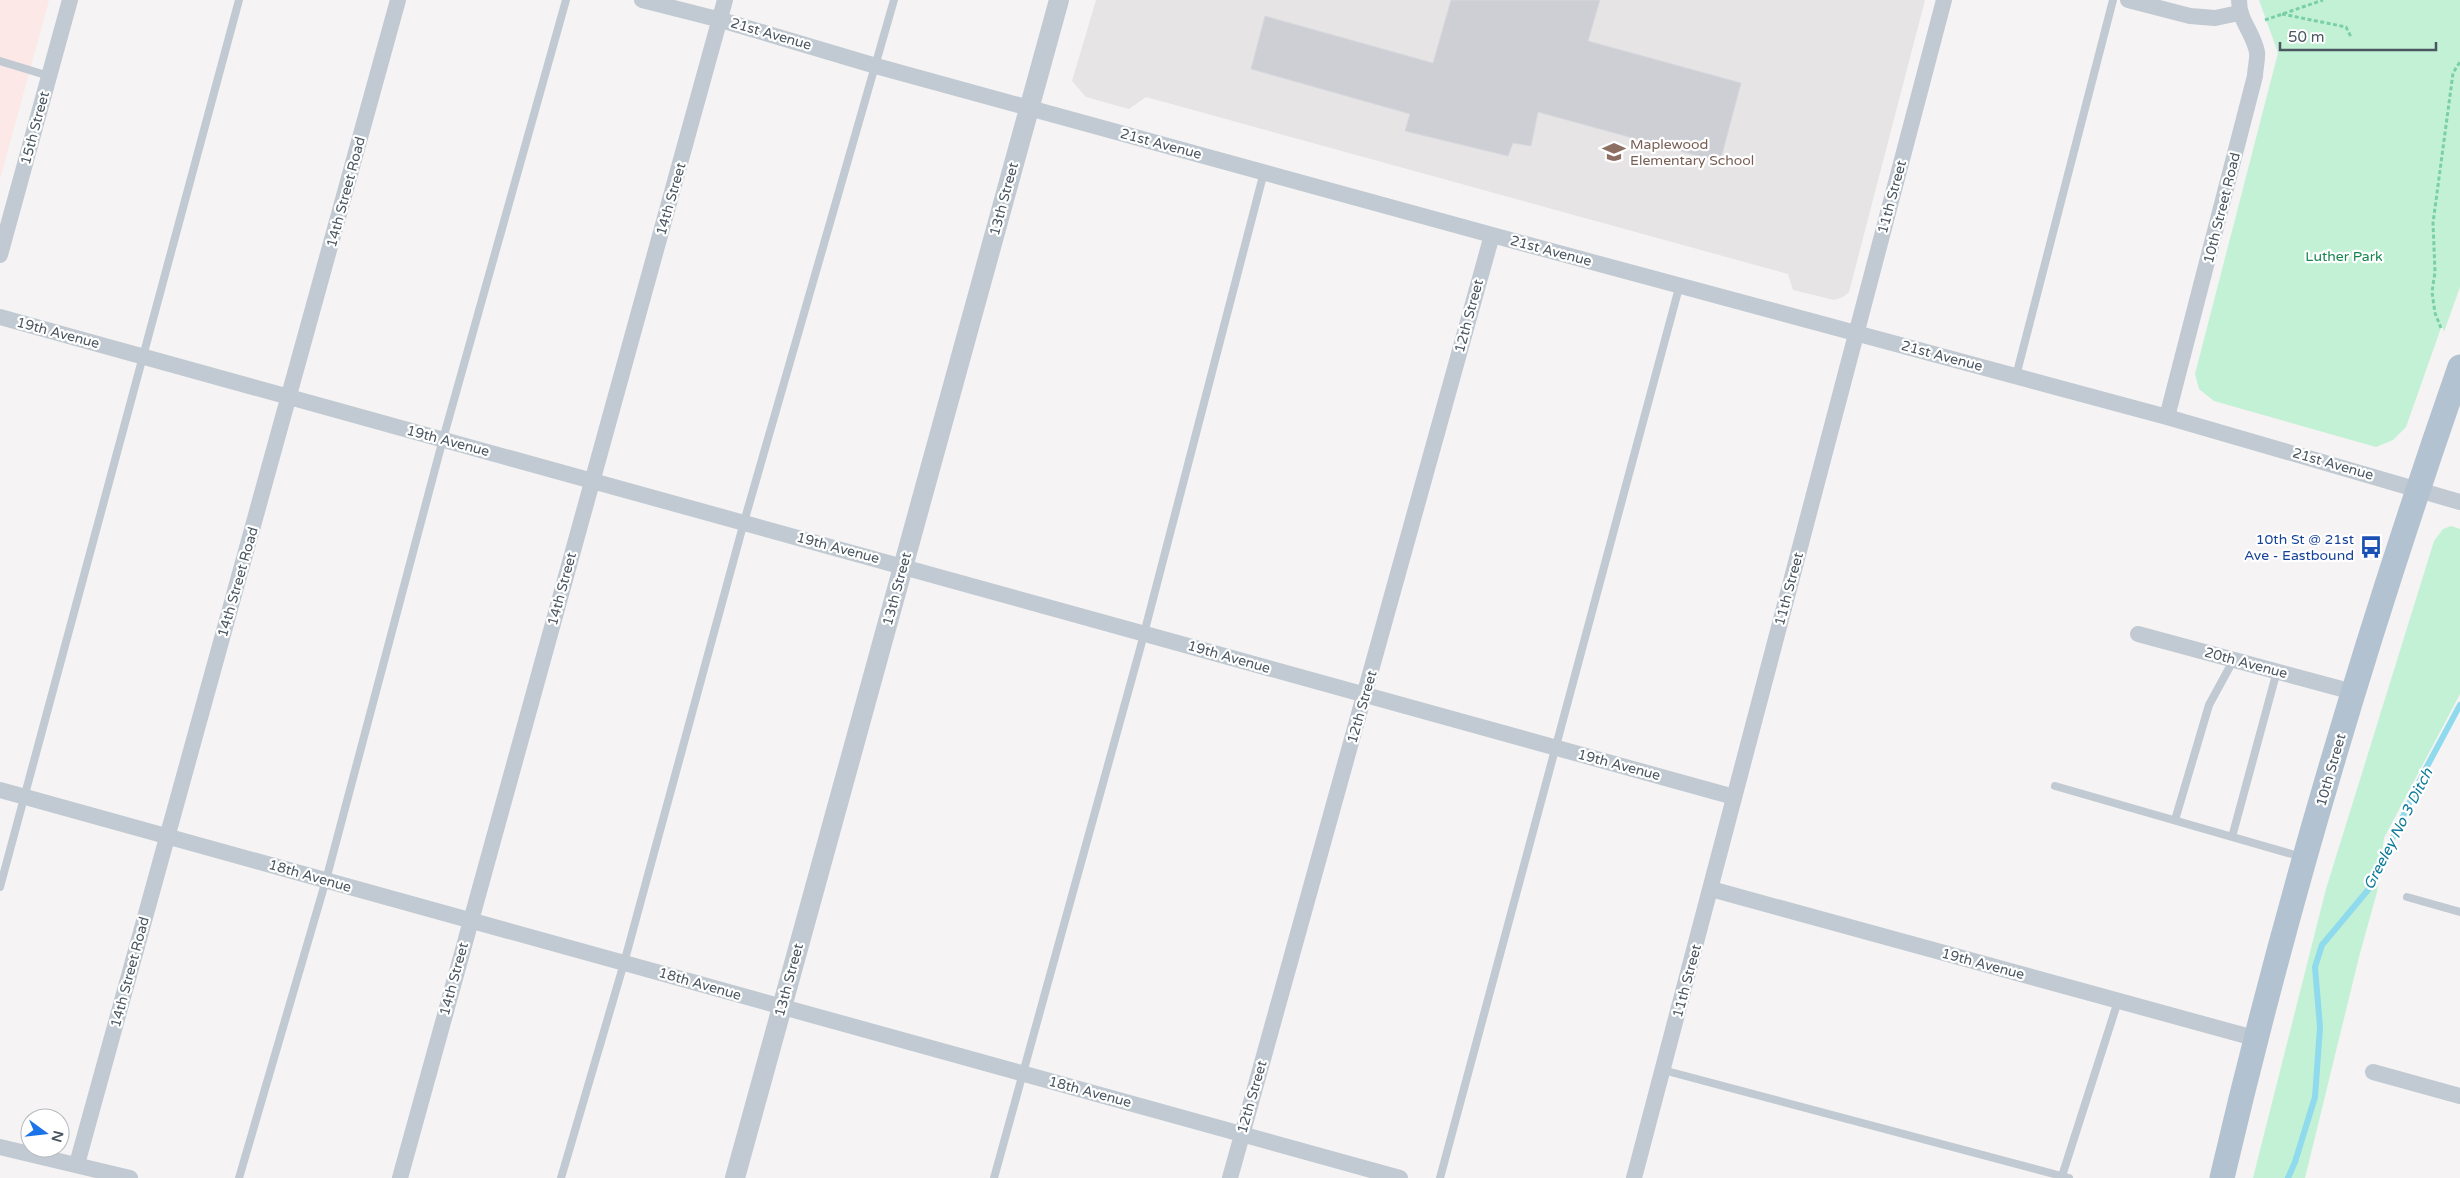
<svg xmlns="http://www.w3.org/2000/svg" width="2460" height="1178" font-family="'Varela Round',sans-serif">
<rect width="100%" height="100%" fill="#f5f3f3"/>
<path fill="#e6e4e5" d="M1096,0h829l-76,292 -6,5 -9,3 -41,-10 -5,-16 -642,-177 -17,12 -43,-12 -14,-16z"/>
<path fill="#fce8e6" d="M0,0h49l-49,179z"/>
<path fill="#c3f1d5" d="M2259,0h201v287l-16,45 -2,-7 -36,102 -13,13 -17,7 -162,-46 -15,-12 -4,-15 83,-321z
M2451,526l9,3v165l-76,144 -7,54 -18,65 -54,221h-52l73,-289 108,-348 9,-12z"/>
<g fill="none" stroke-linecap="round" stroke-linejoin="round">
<path stroke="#90daee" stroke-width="6" d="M2288,1178l7,-16 20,-65 5,-70 -5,-60 7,-22 46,-55 56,-118 36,-67"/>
</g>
<path fill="#cdcfd5" stroke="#d7d9de" d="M1451,0h149l-12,41 153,42 -21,79 -182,-50 -7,34 -18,-3 -5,13 -103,-25 5,-17 -159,-45 14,-53 168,47z"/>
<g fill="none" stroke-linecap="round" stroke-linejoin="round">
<path stroke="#7ad0a6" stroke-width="3" stroke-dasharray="4 2.5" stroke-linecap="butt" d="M2282,14l64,13 5,10
M2265,20l58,-20
M2441,328l-6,-15 -3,-21 3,-20 -2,-49 20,-150 7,-11"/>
<path stroke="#c1cad2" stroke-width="8" d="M0,61l49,15
M2016,376l97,-376
M2055,786l247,71
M2175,820l34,-115 25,-46
M2232,837l45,-166
M0,887l239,-887
M2407,897l53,15
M1663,1070l406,108
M2062,1176l56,-175
M239,1178l87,-298 117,-441 123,-439
M561,1178l63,-215 120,-441 150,-522
M994,1178l146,-529 124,-477
M1440,1178l240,-894"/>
<path stroke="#c1cad2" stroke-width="16" d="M642,0l79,20 155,46 616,169 675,182 293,85
M2128,0l62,16 25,2 24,-5
M0,255l70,-255
M0,317l1734,480
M2167,417l88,-341c0,-7 3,-17 2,-24 -4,-20 -18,-31 -18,-52
M2138,634l215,58
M0,790l1400,388
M1711,889l543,149
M2373,1072l87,24
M0,1147l130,31
M77,1164l321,-1164
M400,1178l325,-1178
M1230,1178l262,-943
M1634,1178l310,-1178"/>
<path stroke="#c1cad2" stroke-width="20" d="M735,1178l324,-1178"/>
<path stroke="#b3c2d1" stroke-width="25" d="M2222,1178c64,-274 145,-545 238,-811"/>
</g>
<defs>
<symbol id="school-bare" viewBox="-9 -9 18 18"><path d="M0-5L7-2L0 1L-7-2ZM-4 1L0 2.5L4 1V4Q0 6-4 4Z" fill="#8d6e63" stroke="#fff" stroke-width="2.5" paint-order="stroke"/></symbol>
<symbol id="bus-bare" viewBox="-9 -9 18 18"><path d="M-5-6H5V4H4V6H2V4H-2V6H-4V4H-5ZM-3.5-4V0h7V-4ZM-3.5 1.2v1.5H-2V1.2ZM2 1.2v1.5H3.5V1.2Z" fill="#1a4fb4" stroke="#fff" stroke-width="2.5" paint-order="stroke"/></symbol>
</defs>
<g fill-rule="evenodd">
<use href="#school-bare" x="1598" y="136" width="32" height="32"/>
<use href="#bus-bare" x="2355" y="531" width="32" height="32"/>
</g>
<g text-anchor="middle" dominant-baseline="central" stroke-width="4.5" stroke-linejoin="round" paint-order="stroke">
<g font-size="14" fill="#4a5661" stroke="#fff">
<text transform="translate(771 34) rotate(16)">21st Avenue</text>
<text transform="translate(35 128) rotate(-75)">15th Street</text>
<text transform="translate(1161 144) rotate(15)">21st Avenue</text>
<text transform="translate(346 192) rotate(-75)">14th Street Road</text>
<text transform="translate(1892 197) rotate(-75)">11th Street</text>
<text transform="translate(671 199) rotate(-74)">14th Street</text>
<text transform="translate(1004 199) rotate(-75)">13th Street</text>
<text transform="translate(2222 208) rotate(-76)">10th Street Road</text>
<text transform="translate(1551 251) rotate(15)">21st Avenue</text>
<text transform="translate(1469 316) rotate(-75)">12th Street</text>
<text transform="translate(58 333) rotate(15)">19th Avenue</text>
<text transform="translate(1942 356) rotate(15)">21st Avenue</text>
<text transform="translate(448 441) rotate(15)">19th Avenue</text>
<text transform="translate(2333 464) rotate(16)">21st Avenue</text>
<text transform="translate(838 548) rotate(15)">19th Avenue</text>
<text transform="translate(238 582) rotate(-74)">14th Street Road</text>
<text transform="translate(562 589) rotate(-75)">14th Street</text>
<text transform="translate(897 589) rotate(-75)">13th Street</text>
<text transform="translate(1789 589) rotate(-75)">11th Street</text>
<text transform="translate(1229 657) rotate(16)">19th Avenue</text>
<text transform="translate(2246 663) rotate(15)">20th Avenue</text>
<text transform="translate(1362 707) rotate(-74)">12th Street</text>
<text transform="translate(1619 765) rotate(15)">19th Avenue</text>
<text transform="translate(2331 770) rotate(-74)">10th Street</text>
<text transform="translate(310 876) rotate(16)">18th Avenue</text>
<text transform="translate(1983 964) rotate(15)">19th Avenue</text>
<text transform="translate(130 972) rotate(-75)">14th Street Road</text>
<text transform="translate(454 979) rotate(-75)">14th Street</text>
<text transform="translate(789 980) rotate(-75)">13th Street</text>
<text transform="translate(1687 981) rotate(-75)">11th Street</text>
<text transform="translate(700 984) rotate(16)">18th Avenue</text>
<text transform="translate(1090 1092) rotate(15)">18th Avenue</text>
<text transform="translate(1252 1097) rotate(-74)">12th Street</text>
</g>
<g font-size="14" fill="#785e54" stroke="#fff" text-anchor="start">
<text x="1630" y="144">Maplewood<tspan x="1630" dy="16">Elementary School</tspan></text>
</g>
<g font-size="14" fill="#17864f" stroke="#fff">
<text x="2344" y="256">Luther Park</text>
</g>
<g font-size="14" fill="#164399" stroke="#fff" text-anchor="end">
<text x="2354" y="539">10th St @ 21st<tspan x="2354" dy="16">Ave - Eastbound</tspan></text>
</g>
<g font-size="15" font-style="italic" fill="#0c7c9b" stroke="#fff">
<text transform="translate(2398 829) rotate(-63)">Greeley No 3 Ditch</text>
</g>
</g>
<g transform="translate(45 1133) rotate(105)"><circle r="24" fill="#ffffff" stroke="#b7bbc0"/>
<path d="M0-4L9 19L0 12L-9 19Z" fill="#1a73e8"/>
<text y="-8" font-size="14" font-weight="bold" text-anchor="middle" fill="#4a5661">N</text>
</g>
<path d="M2280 42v8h156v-8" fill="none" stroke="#4a5661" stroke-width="2.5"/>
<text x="2288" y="42" font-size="15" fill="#4a5661" stroke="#ffffff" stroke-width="4" paint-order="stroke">50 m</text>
</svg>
